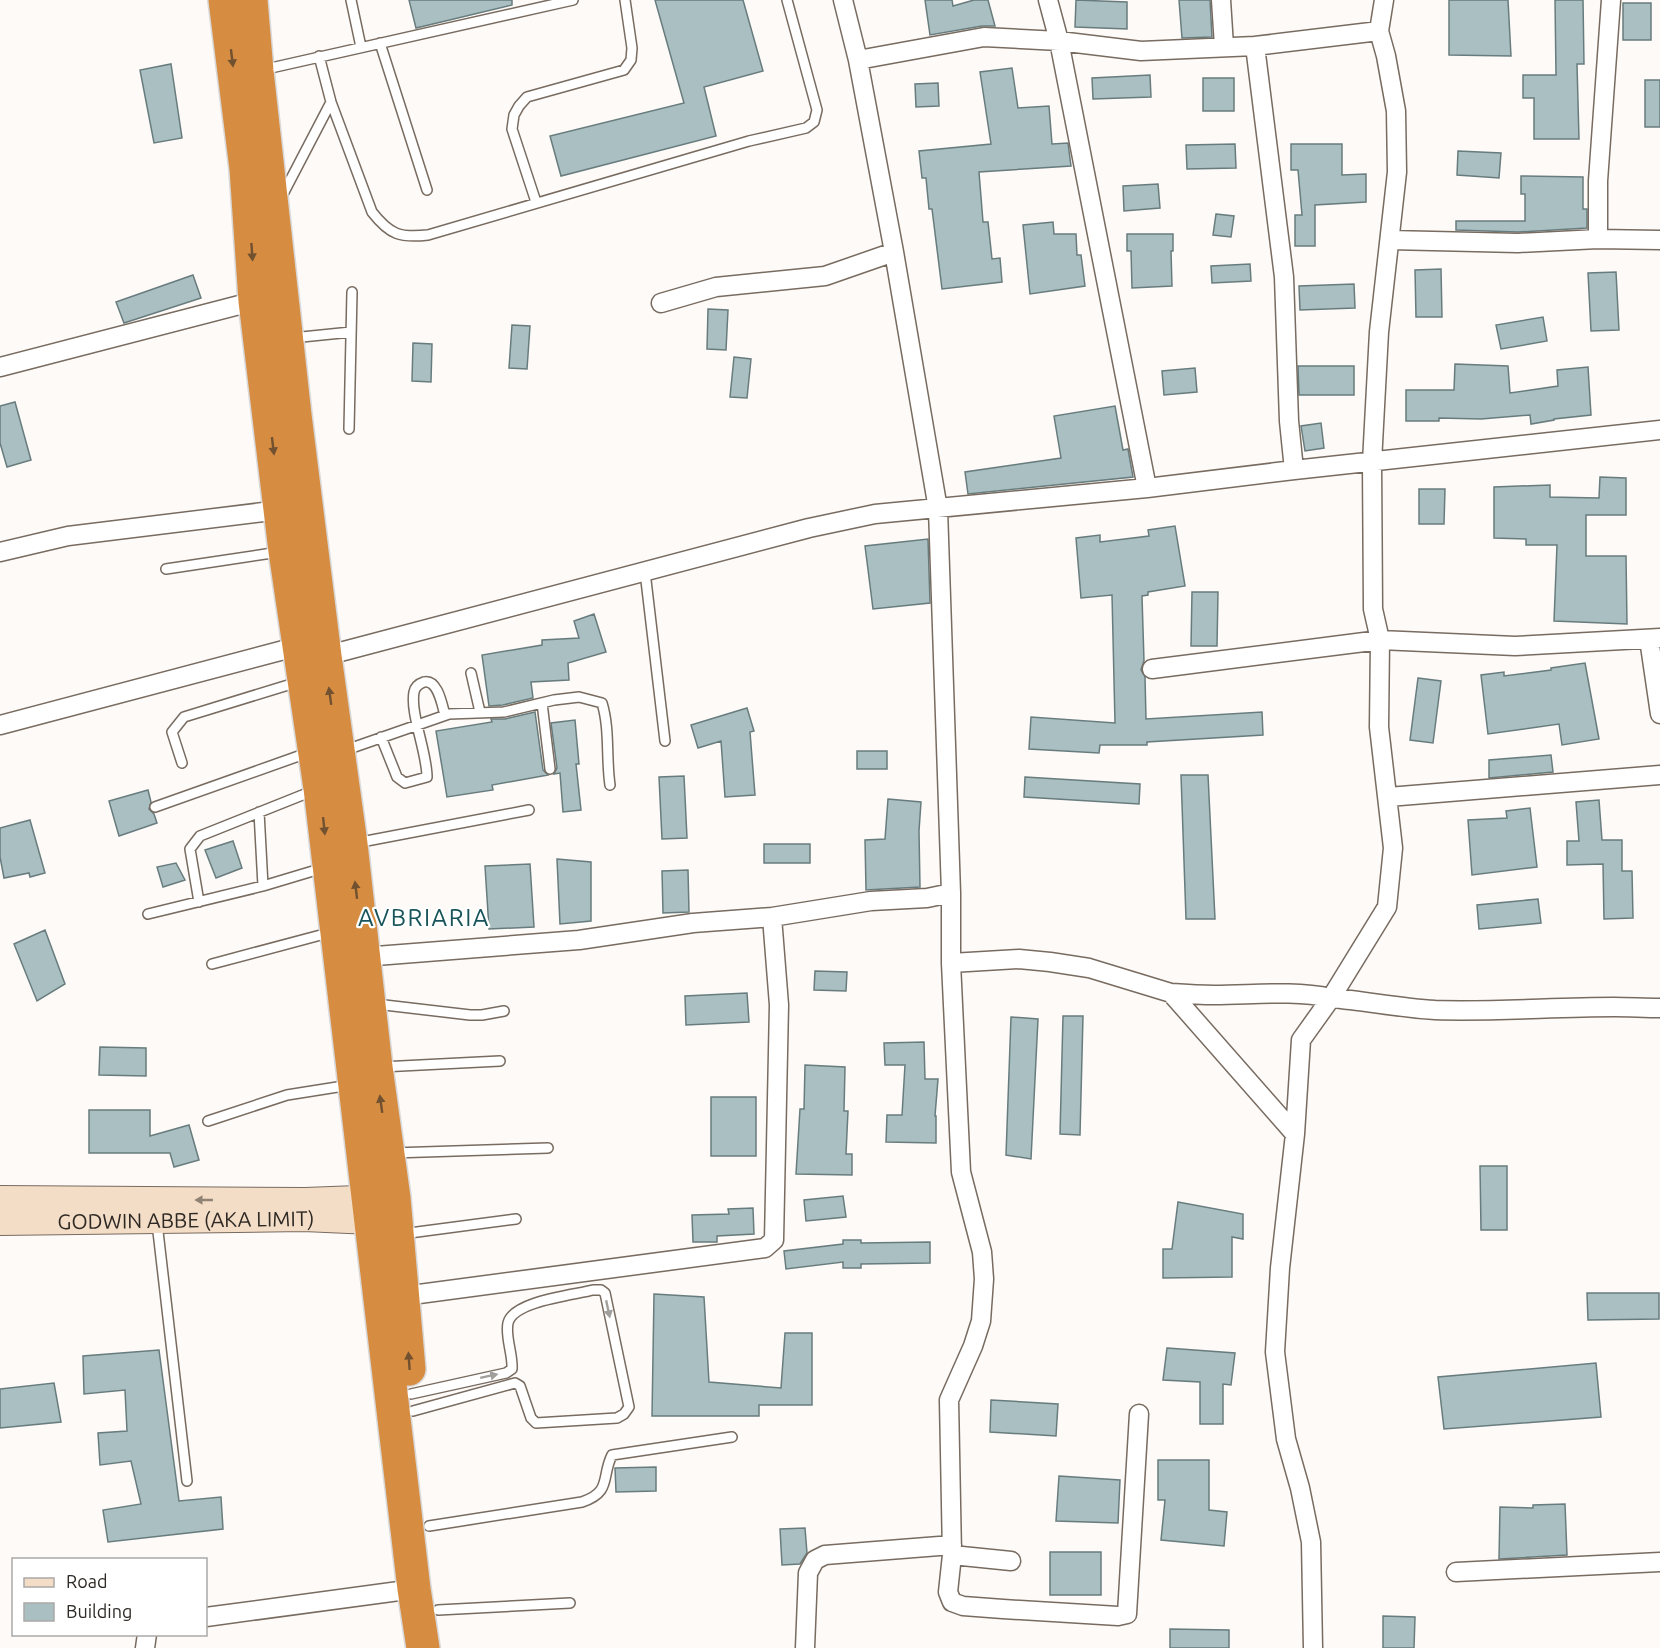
<svg xmlns="http://www.w3.org/2000/svg" width="1660" height="1648" font-family="Ubuntu,sans-serif">
<rect width="100%" height="100%" fill="#fdfaf8"/>
<path fill="#aabfc1" stroke="#687c7e" stroke-width="1.5" d="M409,0h103v5l-96,23z
M655,0h88l20,71 -59,16 12,49 -155,40 -11,-40 134,-33z
M925,0h27l1,6 21,-6h14l7,26h-13l-52,9z
M1076,0l51,2v27l-52,-2z
M1179,0h31l2,37 -30,1z
M1449,0h59l3,56 -62,-1z
M1555,0h28l1,64h-7l2,75h-45v-41h-11v-23h33z
M1623,3h28v37h-28z
M171,64l11,74 -28,5 -14,-73z
M1012,68l6,40 31,-2 3,38 16,-1 3,23 -92,6 4,50h5l4,37 8,-1 2,24 -60,7 -10,-80h-3l-3,-31h-4l-3,-27 72,-7 -11,-72z
M1150,75l1,22 -58,2 -1,-21z
M1203,78h31v33h-31z
M1645,80h15v47h-15z
M938,83l1,23 -23,1 -1,-23z
M1235,144l1,24 -49,1 -1,-24z
M1291,144h51v31l24,-1v28l-51,3v41h-20v-31h7l-4,-45h-7z
M1458,151l43,2 -2,25 -42,-3z
M1521,176l62,1v32h4v19l-69,4 -62,-2v-9h69v-27h-4z
M1158,184l2,24 -36,3 -1,-25z
M1216,214l18,2 -3,21 -18,-2z
M1053,222l1,12h22l1,21h4l4,31 -55,8 -7,-69z
M1127,234h46v17h-2l1,35 -40,2 -1,-37h-4z
M1250,264l1,17 -39,2 -1,-17z
M1441,269l1,48h-26l-1,-47z
M1616,272l3,58 -28,1 -3,-58z
M193,275l8,23 -77,25 -8,-21z
M1354,284l1,24 -55,2 -1,-24z
M708,309l20,1 -2,40 -19,-1z
M1543,317l4,24 -46,8 -5,-24z
M512,325l18,1 -3,43 -18,-1z
M413,343l19,1 -1,38 -19,-1z
M734,357l17,2 -4,39 -17,-1z
M1455,364l53,2 2,27 48,-7 -1,-16 31,-3 3,48 -37,4v1l-23,4 -1,-9 -49,4 -42,-1v3h-33v-31h48z
M1298,366h56v29h-55z
M1195,368l2,24 -33,3 -2,-24z
M15,402l16,58 -24,7 -7,-24v-37z
M1115,406l8,44 5,-1 5,28 -165,17 -3,-22 96,-14 -7,-42z
M1321,423l3,25 -19,3 -4,-25z
M1600,477l26,1v37h-40v41h40l1,68 -73,-3 3,-76h-31v-6l-32,-1v-51l56,-2v12l49,1z
M1419,489h26l-1,35h-25z
M1175,526l10,60 -37,6v3l-6,1 2,65 -3,9 4,7 1,42 116,-7 1,23 -116,7v3h-47l-1,8 -70,-4 2,-32 84,6 -3,-128 -31,3 -5,-60 24,-3v7l49,-6 -1,-6z
M928,539l2,64 -57,6 -8,-63z
M1192,592h26l-1,54h-26z
M594,614l12,38 -38,11 1,17 -38,2 2,16 -30,7 -14,1 -7,-51 60,-10v-5l37,-2 -5,-17z
M1585,663l14,76 -37,6 -3,-21 -71,10 -7,-59 23,-3v4l47,-6v-2z
M1418,678l23,3 -8,62 -23,-3z
M747,708l7,23 -4,1 5,63 -30,2 -4,-56 -23,7 -7,-23z
M535,712l8,58 5,5 -56,10 1,5 -46,7 -11,-66 56,-9 -1,-3h14z
M575,720l4,44h-3l5,46 -18,2 -3,-39 -6,1 3,-6 -6,-45z
M857,751h30v18h-30z
M1551,755l2,17 -64,6v-18z
M1181,775h27l7,144h-29z
M684,776l3,62 -25,1 -3,-62z
M1025,777l115,7 -1,20 -115,-7z
M148,790l3,12 -2,7 5,5 3,9 -38,13 -10,-35z
M888,799l33,3 -2,29 1,56 -54,3 -1,-50 20,-1z
M1599,800l3,40h20v31h10l1,47 -29,1 -1,-55 -36,1v-24h12l-3,-39z
M1530,808l7,59 -65,8 -4,-55 39,-2 -1,-7z
M30,820l15,53 -15,4 -1,-4 -25,5 -4,-21v-29z
M233,841l9,27 -26,10 -11,-28z
M764,844h46v19h-46z
M557,859l34,3v59l-31,3z
M176,863l9,17 -22,7 -6,-20z
M530,864l4,63 -45,2 -4,-63z
M688,870l1,42 -26,1 -1,-42z
M1538,899l3,24 -62,6 -2,-24z
M45,930l20,54 -28,17 -23,-57z
M815,971l32,1 -1,19 -32,-1z
M747,993l2,29 -63,3 -1,-29z
M1063,1016h20l-3,119 -20,-1z
M1011,1017l27,2 -7,140 -25,-4z
M924,1042l1,37h13l-3,37h1v27l-50,-1 1,-27h15l3,-50h-20l-1,-22z
M100,1047l46,1v28l-47,-1z
M805,1065l40,2 -1,44h4l-2,43h6v21l-56,-1 4,-65h4z
M711,1097h45v59h-45z
M89,1110h61v26l39,-11 10,35 -25,7 -4,-14h-81z
M1480,1166h27v64h-26z
M843,1196l3,21 -40,4 -2,-21z
M1178,1202l65,12v25l-11,-2v40l-69,1v-29h9z
M753,1208l1,26 -37,2v6h-24l-1,-27 37,-1 -1,-5z
M843,1240h18v3l69,-1v21l-69,1v4h-18v-6l-57,7 -2,-18 59,-7z
M1587,1293h72v26l-71,1z
M654,1294l50,3 5,85 72,6 4,-55h27v72h-53v11h-107z
M1167,1348l68,5 -4,32 -8,-1v40h-23v-42l-37,-2z
M159,1350l20,151 42,-4 2,32 -115,13 -5,-32 38,-6 -10,-43 -31,4 -2,-32 29,-2 -2,-41 -41,4 -1,-38z
M1596,1363l5,54 -157,12 -6,-52z
M54,1383l7,39 -61,6v-39z
M991,1400l67,4 -2,32 -66,-4z
M1158,1460h51v50l18,2 -3,34 -63,-6 4,-40h-7z
M656,1467v24l-40,1 -1,-24z
M1059,1476l61,4 -2,43 -62,-2z
M1565,1504l2,51 -68,4 1,-52 33,1v-3z
M805,1528l2,25 -7,11 -18,1 -2,-36z
M1050,1552h51v43h-51z
M1383,1616l32,1 -1,31h-31z
M1170,1629l59,1v18h-59z"/>
<g fill="none" stroke-linecap="round" stroke-linejoin="round">
<defs>
<path id="lane" d="M351,0l10,47
M380,43l47,147
M319,56l12,46 41,110c18,23 28,26 56,23l321,-94 57,-13 8,-6 3,-12 -30,-110
M262,70l311,-70
M282,196l49,-94
M536,202l-24,-73 2,-14 5,-9 8,-9 97,-27 7,-10 1,-12 -7,-48
M292,338l59,-6
M349,429l3,-137
M166,569l113,-17
M645,572l20,169
M471,673l9,39
M542,703l8,66
M381,737l16,40 8,6 22,-6c0,-25 -17,-63 -13,-85 1,-5 4,-8 10,-10 14,-3 18,23 21,33
M343,751l106,-37 55,-2 50,-12 25,-3 23,6c8,26 4,56 8,82
M182,763l-10,-31 12,-15 114,-35
M155,807l155,-55
M259,812l4,74
M356,843l173,-33
M199,902l-9,-53 10,-13 115,-46
M148,914l115,-28 60,-18
M212,964l120,-32
M376,1004l94,11h12l22,-4
M381,1067l119,-6
M208,1121l79,-26 63,-10
M392,1153l156,-5
M157,1223l30,258
M402,1234l114,-15
M411,1394l95,-21 6,-4c1,-15 -7,-32 -4,-46 5,-22 66,-28 85,-33h8l4,3 24,114 -5,7 -7,4 -81,5 -5,-5 -11,-32 -5,-3 -102,28
M429,1526l153,-24c30,-10 19,-25 30,-47l120,-18
M438,1610l132,-7"/>
<path id="street" d="M843,0l15,60 36,192 44,257 13,384v70l10,209 21,80 2,27 -3,42 -8,25 -24,54 3,155 -4,37 4,10 11,4 40,3 115,7 9,-2 12,-200
M1048,0l11,41 88,447
M1221,0l3,46
M1384,0l-5,31 7,25 10,55 1,61 -18,160 -7,130 1,147 7,31 135,6 145,-8
M1255,46l29,231 5,144 5,49
M858,60l126,-23 75,4 82,10 114,-5 124,-15
M1598,239v-58l13,-181
M1390,240l128,3 80,-4 62,1
M661,303l55,-16 109,-11 69,-24
M0,367l255,-66
M0,552l68,-16 212,-26
M1649,639l11,75
M325,656l484,-128 66,-14 272,-26 147,-18 366,-40
M1152,669l228,-29 -1,87 14,121 -6,59 -56,91c-39,-8 -78,-3 -117,-3 -14,0 -29,-1 -43,-2
M0,725l299,-79
M1388,797l272,-22
M363,957l216,-17 114,-17 79,-6 99,-16 56,-3 24,-5
M951,963l68,-4 31,3 39,6 82,25 124,141
M404,1296l361,-48 9,-8 5,-235 -7,-88
M952,1555l59,6
M1456,1572l204,-10
M206,1617l208,-28
M145,1648l2,-14
M805,1648l3,-75 7,-13 10,-5 127,-10
M1313,1648l-2,-106 -11,-54 -14,-49 -11,-87 5,-84 15,-134 6,-94 30,-42c35,3 69,10 104,12 60,2 119,-3 179,-3 15,0 31,1 46,1"/>
<g id="secondary">
<path d="M0,1199l305,2 79,-3"/>
<path id="s1" d="M0,1222l304,-4 67,3 19,-1"/>
</g>
<path id="highway" d="M225,0l21,169 9,132 30,250 35,237 94,801 9,59
M251,0l6,71 38,344 30,241 26,188 25,223 18,131 15,171"/>
</defs>
<use href="#lane" stroke="#786b60" stroke-width="12"/>
<use href="#street" stroke="#786b60" stroke-width="21"/>
<use href="#secondary" stroke="#786b60" stroke-width="28"/>
<use href="#highway" stroke="#d9d8d8" stroke-width="36"/>
<use href="#lane" stroke="#fff" stroke-width="9"/>
<use href="#street" stroke="#fff" stroke-width="18"/>
<use href="#secondary" stroke="#f3ddc6" stroke-width="26"/>
<use href="#highway" stroke="#d68d42" stroke-width="33"/>
</g>
<defs><path id="oneway-solid" d="M-6-.8H1V-3.2L6.5 0L1 3.2V.8H-6Z" transform="scale(1.5)"/></defs>
<g fill="#715130">
<use href="#oneway-solid" transform="translate(232 58) rotate(83)"/>
<use href="#oneway-solid" transform="translate(252 252) rotate(86)"/>
<use href="#oneway-solid" transform="translate(273 446) rotate(83)"/>
<use href="#oneway-solid" transform="translate(330 696) rotate(-98)"/>
<use href="#oneway-solid" transform="translate(324 826) rotate(84)"/>
<use href="#oneway-solid" transform="translate(356 890) rotate(-97)"/>
<use href="#oneway-solid" transform="translate(381 1104) rotate(-98)"/>
<use href="#oneway-solid" transform="translate(409 1361) rotate(-94)"/>
</g>
<use fill="#908375" href="#oneway-solid" transform="translate(204 1200) rotate(-180)"/>
<g fill="#a19f9c">
<use href="#oneway-solid" transform="translate(608 1309) rotate(78)"/>
<use href="#oneway-solid" transform="translate(489 1376) rotate(-12)"/>
</g>
<g text-anchor="middle" dominant-baseline="central" stroke-width="4.5" stroke-linejoin="round" paint-order="stroke">
<g font-size="21" fill="#2e2924" stroke="#fff">
<text stroke="none"><textPath href="#s1" startOffset="186">GODWIN ABBE (AKA LIMIT)</textPath></text>
</g>
<g font-size="24" letter-spacing="1.5" fill="#185459" stroke="#fff">
<text x="424" y="917">AVBRIARIA</text>
</g>
</g>
<rect x="12" y="1558" width="195" height="78" fill="#ffffff" stroke="#aba9a7" stroke-width="1.5"/>
<rect x="24" y="1578" width="30" height="9" fill="#f3ddc6" stroke="#aba9a7" stroke-width="1.5"/>
<text x="66" y="1588" font-size="18" fill="#2e2924">Road</text>
<rect x="24" y="1603" width="30" height="18" fill="#aabfc1" stroke="#aba9a7" stroke-width="1.5"/>
<text x="66" y="1618" font-size="18" fill="#2e2924">Building</text>
</svg>
